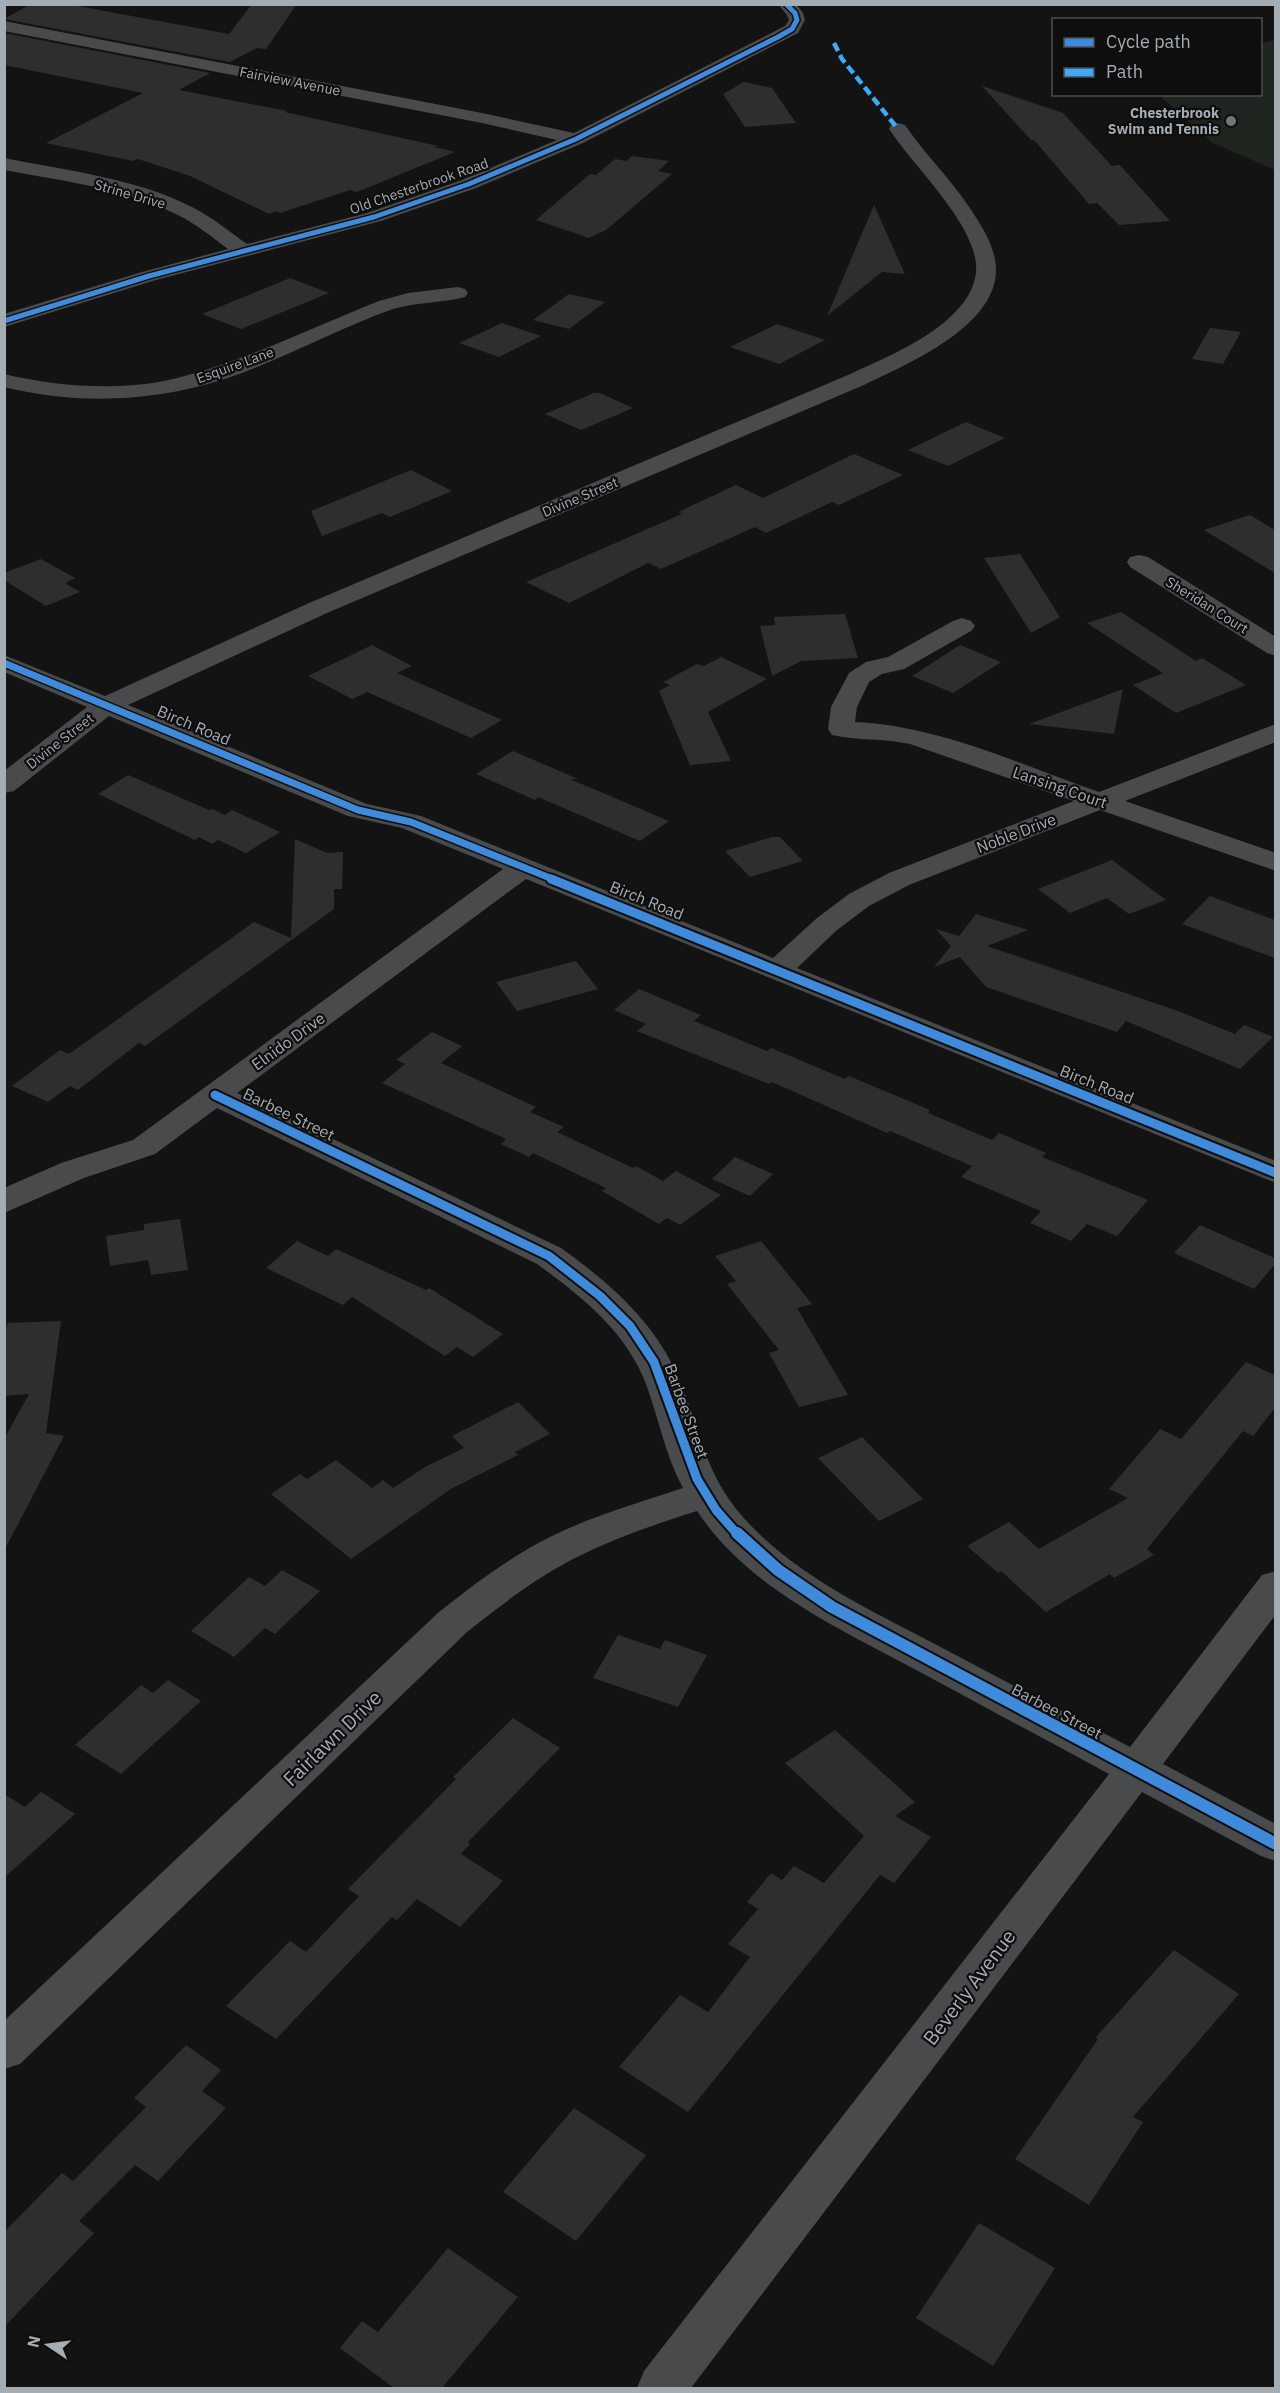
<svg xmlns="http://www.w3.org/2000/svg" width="1280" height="2393" font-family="'IBM Plex Sans',sans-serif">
<rect width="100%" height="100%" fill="#131314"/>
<path fill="#1e241e" d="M1275,40h1l-1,130 -62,-27 -51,-45v-4h98l1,-51z"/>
<path fill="#2e2e2f" d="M31,4h36l162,30 23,-30h45l-31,45 -9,-1 -27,14 -226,-43z
M4,33l206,40 -31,17 108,21 -2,1 153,34 -3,1 20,5 -98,40 -7,-2 -70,23 -3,-2 -8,3 -79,-38 -52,-17 -5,2 -87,-18 97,-50 -139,-28z
M744,82l28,6 24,35 -51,4 -22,-33z
M982,86l81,27 49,53 8,-1 50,56 -51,4 -22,-22 -8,1 -55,-64h-3z
M632,156l37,5 -11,10 14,3 -66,56 -17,8 -53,-18 54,-46 6,1 19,-16 11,2z
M874,205l31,69 -23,-2 -55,44z
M290,278l39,15 -88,36 -39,-15z
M569,294l36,8 -36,27 -36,-9z
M502,323l39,13 -42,21 -40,-14z
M777,324l48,16 -46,24 -49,-17z
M1210,328l31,4 -18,32 -31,-5z
M594,393h6l33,15 -52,22 -36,-16z
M966,422l39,16 -57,28 -40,-16z
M854,454l49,21 -64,30 -7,-3 -66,31 -11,-6 -94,42 -13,-6 -79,40 -43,-21 156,-68 -4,-2 58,-27 27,13z
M411,470l41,21 -62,26 -8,-4 -60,23 -11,-25z
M1250,515l25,15v43l-71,-43z
M1020,554l40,63 -29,16 -47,-75z
M41,559l34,19 -10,5 15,9 -34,14 -42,-26v-7z
M1121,612l75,49 6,-3 44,27 -70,28 -43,-28 30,-12 -76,-50z
M845,614l13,44 -57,3 -29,15 -12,-50 15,-1 -1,-8z
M372,645l40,21 -15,7 105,47 -31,18 -104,-46 -15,7 -44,-23z
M960,645l41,17 -48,31 -41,-17z
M721,657l46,22 -59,33 23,49 -41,4 -31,-74 11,-6 -7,-3 34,-18 7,2z
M1123,689l-9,45 -85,-10z
M513,751l65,28h-8l99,42 -29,20 -102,-44 -3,3 -59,-26z
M128,775l81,35 3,-1 13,6 7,-5 48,22 -34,21 -28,-13 -6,4 -13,-7 -4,3 -97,-46z
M772,837h8l23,24 -53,16 -25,-26z
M295,839l32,14 16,-1 -1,37h-8v20l-189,137 -6,-3 -61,47 -8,-4 -22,16 -36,-16 48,-36 9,4 185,-132 37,16z
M1112,860l54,40 -37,14 -22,-16 -37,15 -32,-24z
M1210,896l65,24v38l-93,-34z
M976,914l52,16 -41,16 191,65 57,23 9,-9 29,12 -33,32 -114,-48 -9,11 -131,-45 -26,-30 -26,10 17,-21 -15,-17 23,7z
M576,961l22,28 -81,22 -21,-29z
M639,989l62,26 -7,6 73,30 4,-3 74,31 4,-3 81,34 -2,3 64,27 7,-7 47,20 -4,4 106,43 -31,36 -30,-12 -16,17 -41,-18 11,-12 -80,-34 11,-11 -82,-35 -3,2 -115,-51 -3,2 -132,-53 9,-7 -32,-14z
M432,1032l30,14 -21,17 95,44 -6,5 34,15 -7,5 76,36 3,-2 27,15 13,-10 45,24 -41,30 -13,-7 -8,6 -57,-33 4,-3 -73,-35 -4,4 -28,-13 5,-5 -124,-56 23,-19 -9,-4z
M735,1157l38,17 -23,22 -38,-17z
M180,1219l8,51 -37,5 -3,-15 -38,6 -4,-30 38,-6v-6z
M1200,1225l75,33v6l-21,25 -80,-36z
M297,1241l31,15 8,-7 90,41 3,-2 74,46 -30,23 -16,-10 -12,9 -93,-59 -9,8 -77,-37z
M761,1241l51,63 -15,4 51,87 -49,12 -30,-54 10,-3 -52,-66 9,-3 -21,-25z
M61,1321l-15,112 18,3 -60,115v-112l25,-45 -25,2v-54l3,-19z
M1246,1362l29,13v33l-22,28 -10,-5 -96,118 7,6 -40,23 -4,-4 -64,38 -45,-41 -3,2 -31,-27 42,-24 30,27 89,-51 -19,-9 51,-60 21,10z
M518,1402l32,32 -35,18 3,3 -67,34 -100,70 -80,-65 29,-20 7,5 29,-19 36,28 11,-8 10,8 32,-21 39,-19 -12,-12z
M862,1437l61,62 -44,22 -61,-63z
M282,1570l38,21 -45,43 -10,-6 -31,29 -43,-26 58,-54 16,9z
M618,1635l42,14 5,-9 42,15 -29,52 -85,-29z
M168,1680l33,21 -80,73 -46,-29 66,-60 12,8z
M513,1718l47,30 -92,94 2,2 -9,10 42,27 -43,46 -43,-28 -20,21 -5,-3 -116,122 -50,-33 64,-65 16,11 53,-56 -11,-7 108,-110 -3,-2z
M835,1730l80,72 -20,14 36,21 -37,46 -14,-8 -192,237 -69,-45 61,-72 28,17 42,-55 -22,-13 30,-35 -11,-7 24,-29 11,7 12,-14 30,17 40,-47 -79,-73z
M41,1792l34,22 -71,64v-84l21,13z
M1174,1950l65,44 -106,123 10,5 -54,83 -74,-46 83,-120 -2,-2z
M186,2045l35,25 -19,21 24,17 -68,73 -23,-16 -56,56 15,12 -90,94v-95l58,-59 11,8 73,-74 -12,-9z
M574,2108l72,47 -70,86 -73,-49z
M979,2223l76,45 -62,98 -77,-48z
M448,2248l70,49 -76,91h-48l-54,-40 22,-27 16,11z"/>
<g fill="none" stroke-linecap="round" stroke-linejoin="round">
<path fill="#484a4c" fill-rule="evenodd" d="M778,4h18l7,9 2,7 -7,13 -215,110 -107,45 -95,33 -225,59 -152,47v-13l138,-42 86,-23c-16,-12 -32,-25 -50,-34 -54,-27 -115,-34 -174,-45v-12c64,13 132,20 190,50 19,10 36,24 53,36l120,-31 95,-33 95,-40 -75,-17 -478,-92v-10l478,92 92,20 211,-107 4,-6 -2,-5z
M898,123l7,2c19,28 43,51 62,79 13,19 29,42 29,66 0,57 -89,94 -132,115l-537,228 -199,92 239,99 54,12 352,142 44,-40 32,-24 40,-21 185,-72 -164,-57c-26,-6 -53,-3 -78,-9l-4,-6 3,-22 18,-34 17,-11 22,-5 65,-36 9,-3 9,3 4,5 -4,5 -67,38 -22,5 -13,8 -12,25 -2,15c81,3 167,43 244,70l177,-68v18l-151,59 151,52v18l-176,-61 -191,75 -40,21 -32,24 -40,38 479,193v22l-750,-304 -289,214 324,155c50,36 95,75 119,133 21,50 24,91 62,135 51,58 124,92 191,127 66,35 131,69 197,104l132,-172 14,-4v43l-113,150 113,60v37l-15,-5 -119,-64 -451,596h-54l7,-17 465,-597c-63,-34 -126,-68 -189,-102 -79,-43 -171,-83 -223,-161 -41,13 -82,27 -120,46 -40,20 -76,48 -110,75l-447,432 -16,5v-48l435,-409c35,-28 71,-55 111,-75 42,-21 88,-34 133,-49 -18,-33 -24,-69 -37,-104 -20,-53 -65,-88 -109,-120l-320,-156 -62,46 -71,24 -80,35v-25l57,-25 72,-23 370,-271 -101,-41 -54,-12 -239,-100 -95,75 -10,2v-22l83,-64 -83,-35v-17l101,41 204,-93 539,-228c41,-19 123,-51 128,-103 2,-21 -13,-46 -25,-63 -19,-28 -43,-52 -62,-80l2,-4z
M458,287l7,2 3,4 -3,4c-23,6 -48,5 -72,12 -57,20 -111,51 -168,70 -71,23 -149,26 -221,8v-13c50,12 109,17 160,7 70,-15 147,-53 215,-80l29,-8z
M1139,555l9,2 128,80v19l-9,-3 -137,-86 -3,-5 3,-5z"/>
<path stroke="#3fa9f5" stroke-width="4.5" stroke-dasharray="9 4.5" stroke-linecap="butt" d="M834,43l8,16 56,70"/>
<defs>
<path id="cycleway-far3" d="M4,321l145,-45 225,-59 95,-33 107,-45 202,-102 14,-8 5,-9 -2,-7 -9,-9"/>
<path id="cycleway-far2" d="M4,663l354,147 53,12 144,58"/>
<path id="cycleway-far1" d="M551,879l725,294
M215,1095l334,161 51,40 30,30 24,36 43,117 19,31 22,25"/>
<path id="cycleway" d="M737,1533l41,37 54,37 444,237"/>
</defs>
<use href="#cycleway-far3" stroke="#0e0e0f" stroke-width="8"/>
<use href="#cycleway-far2" stroke="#0e0e0f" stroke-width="10"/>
<use href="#cycleway-far1" stroke="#0e0e0f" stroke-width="13"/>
<use href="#cycleway" stroke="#0e0e0f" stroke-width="16"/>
<use href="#cycleway-far3" stroke="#408adc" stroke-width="5"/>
<use href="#cycleway-far2" stroke="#408adc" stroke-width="7"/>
<use href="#cycleway-far1" stroke="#408adc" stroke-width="9"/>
<use href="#cycleway" stroke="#408adc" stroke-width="12"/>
</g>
<circle fill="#72777c" stroke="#0e0e0f" stroke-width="2" cx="1231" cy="121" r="6"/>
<g text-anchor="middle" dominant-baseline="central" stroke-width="4.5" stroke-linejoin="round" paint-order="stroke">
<g font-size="14" fill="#a5adb4" stroke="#0e0e0f">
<text transform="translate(290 81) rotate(11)">Fairview Avenue</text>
<text transform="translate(419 186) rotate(-19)">Old Chesterbrook Road</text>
<text transform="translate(130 194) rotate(16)">Strine Drive</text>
<text transform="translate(235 365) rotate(-20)">Esquire Lane</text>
<text transform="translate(580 497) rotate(-23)">Divine Street</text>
<text transform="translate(1207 605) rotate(32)">Sheridan Court</text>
<text transform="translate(60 741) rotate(-38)">Divine Street</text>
</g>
<g font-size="14" font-weight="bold" fill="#a5adb4" stroke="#0e0e0f" text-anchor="end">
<text x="1219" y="113">Chesterbrook<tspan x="1219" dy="16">Swim and Tennis</tspan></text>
</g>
<g font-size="16" fill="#a5adb4" stroke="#0e0e0f">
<text transform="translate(194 725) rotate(23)">Birch Road</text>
<text transform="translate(1060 787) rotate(19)">Lansing Court</text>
<text transform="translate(1016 833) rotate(-21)">Noble Drive</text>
<text transform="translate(647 900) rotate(22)">Birch Road</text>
<text transform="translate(288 1041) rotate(-36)">Elnido Drive</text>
<text transform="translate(1097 1084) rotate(22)">Birch Road</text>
<text transform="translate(289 1114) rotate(26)">Barbee Street</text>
<text transform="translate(687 1411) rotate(70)">Barbee Street</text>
<text transform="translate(1057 1711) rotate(28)">Barbee Street</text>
</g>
<g font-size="20" fill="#a5adb4" stroke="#0e0e0f">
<text transform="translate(332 1738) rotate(-44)">Fairlawn Drive</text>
<text transform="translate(969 1987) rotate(-53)">Beverly Avenue</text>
</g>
</g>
<rect width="1280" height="2393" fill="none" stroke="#a5adb4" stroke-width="12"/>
<rect x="1052" y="18" width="210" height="78" fill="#0e0e0f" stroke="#4a4e51" stroke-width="1.5"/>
<rect x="1064" y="38" width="30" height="9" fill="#408adc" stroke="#4a4e51" stroke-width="1.5"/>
<text x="1106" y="48" font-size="18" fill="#a5adb4">Cycle path</text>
<rect x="1064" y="68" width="30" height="9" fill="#3fa9f5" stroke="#4a4e51" stroke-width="1.5"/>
<text x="1106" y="78" font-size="18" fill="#a5adb4">Path</text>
<g transform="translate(48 2345) rotate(283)" stroke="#0e0e0f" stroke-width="4.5" paint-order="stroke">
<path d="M0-4.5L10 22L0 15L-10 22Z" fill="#a5adb4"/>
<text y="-9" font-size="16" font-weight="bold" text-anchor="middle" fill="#a5adb4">N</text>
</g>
</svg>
